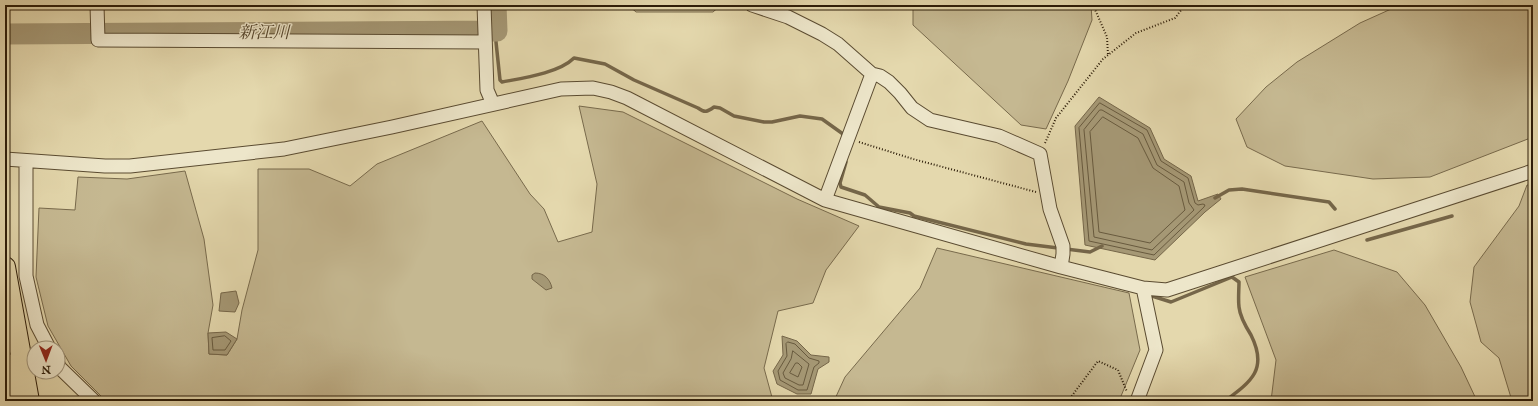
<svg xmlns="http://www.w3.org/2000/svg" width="1538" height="406" font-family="'IM FELL Great Primer','Noto Serif JP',serif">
<rect width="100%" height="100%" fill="#e4d8ad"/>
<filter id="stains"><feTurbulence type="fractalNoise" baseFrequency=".005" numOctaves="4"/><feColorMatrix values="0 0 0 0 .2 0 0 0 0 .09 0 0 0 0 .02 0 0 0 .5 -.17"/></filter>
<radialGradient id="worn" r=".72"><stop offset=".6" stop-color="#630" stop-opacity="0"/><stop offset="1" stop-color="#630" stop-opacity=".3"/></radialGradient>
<path fill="#c5b891" stroke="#786a4c" d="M628,5h93l-8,7h-77z
M913,5h178l1,15 -24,61 -22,48 -25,-4 -108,-100z
M1400,5h133v132l-103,40 -57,2 -88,-13 -38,-19 -11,-28 30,-32 31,-25 63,-39z
M579,106l44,6 174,87 62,27 -33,44 -13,33 -35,8 -14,57 9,33h-667l-35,-35 -23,-40 -12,-49 3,-69 36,2 3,-33 49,2 58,-8 19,68 9,66 -5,28 1,21 18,1 10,-16 5,-29 16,-60v-81h51l41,17 27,-22 105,-43 48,73 14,15 14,33 34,-10 5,-48z
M1527,185h6v216h-21l-13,-43 -18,-16 -11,-40 4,-35 45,-61z
M937,248l192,45 11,57 -21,51h-285l11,-24 75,-89z
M1334,250l63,22 28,33 36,62 16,34h-206l5,-41 -31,-83z"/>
<path fill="#a59875" stroke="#756649" d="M1099,97l51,31 14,31 27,17 7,25 20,-7 3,5 -16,13 -50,48 -70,-15 -10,-119z
M535,273c9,0 15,6 17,15l-6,2 -14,-11v-4z
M236,291l3,12 -4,9 -16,-1 2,-18z
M226,332l11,7 -10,16 -18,-1 -1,-21z
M782,336l15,5 14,14 18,2v5l-11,7 -7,25h-14l-20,-10 -4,-13 10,-16z"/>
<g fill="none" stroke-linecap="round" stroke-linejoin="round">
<path stroke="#685a3e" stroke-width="1" d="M1100,103l47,27 14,31 27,17 7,25 3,2 5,-1 2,1 -1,2 -50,48 -65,-14 -10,-113z
M1100,110h2l41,24 14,31 27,17 5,21 5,7 -42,40 -58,-13 -10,-107z
M1103,117l35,21 15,30 26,18 6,24 -35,33 -51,-11 -9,-100z
M225,336l6,5 -6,9h-12l-1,-12z
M788,342l7,2 14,14 10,3v2l-5,4 -7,23h-9l-18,-10 -2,-9 9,-15 -1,-12z
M793,351l16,13 -6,21h-4l-14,-7 -2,-5 8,-14z
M796,363h2l4,4 -4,10 -8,-4z"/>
<path stroke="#756649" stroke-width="3.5" d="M497,31l-1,11 4,38 2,2c21,-4 57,-9 72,-24l31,6 29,16 64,28c7,5 9,4 16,-1l6,1 14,8 30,6h8l28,-6 22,3 21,15 1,4
M846,162l-6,21 1,4 24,8 14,12 31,6 4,3 112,28 64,8 12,-6
M1215,198l14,-8 13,-1 87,13 6,7
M1367,240l85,-24
M1152,296l19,6 61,-25 7,5c0,8 -1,17 0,25 1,10 7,20 12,28 17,34 1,46 -26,66"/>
<path stroke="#a59875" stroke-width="21" d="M5,34l492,-3 -1,-26"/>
<defs>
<path id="minor" d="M97,5l1,35 387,2
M484,5l3,85 6,14
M752,5l36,12 34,17 16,10 34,30 8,2 9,6 11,11 12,15 18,12 69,16 41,18 10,55 13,37v8l-2,13
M5,159l100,7h25l154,-17 108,-22 169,-38 32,-1 18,4 16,6 198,102 236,67 82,21 24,2 366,-119
M26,161v115l11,49 12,23
M825,200l47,-126
M58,364l2,4 34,33
M1137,401l19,-51 -13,-62"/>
<path id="highway" d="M5,267l24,134
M5,363l7,38"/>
</defs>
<use href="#minor" stroke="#5a4b31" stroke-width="15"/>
<use href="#highway" stroke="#2c1c08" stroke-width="22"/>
<path stroke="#2c1c08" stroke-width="2" stroke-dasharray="1 2" stroke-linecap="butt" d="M1093,5l14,32 1,18
M859,142l54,17 123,33
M1045,143l11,-25 47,-59 33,-26 39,-15 10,-13
M1068,401l30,-40 20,9 9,22"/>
<use href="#minor" stroke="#ede6ca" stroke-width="13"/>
<use href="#highway" stroke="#e4d8ad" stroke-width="20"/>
</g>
<g text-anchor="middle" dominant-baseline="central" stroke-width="3" stroke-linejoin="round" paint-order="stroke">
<g font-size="17" font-style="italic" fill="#56472e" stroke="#ede6ca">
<text x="264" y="32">新江川</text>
</g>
</g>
<rect width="1538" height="406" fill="none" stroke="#e4d8ad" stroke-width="20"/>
<rect x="6" y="6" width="1526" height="394" fill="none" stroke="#2c1c08" stroke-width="2"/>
<rect x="10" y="10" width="1518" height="386" fill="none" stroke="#2c1c08"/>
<g transform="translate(46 360) rotate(179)"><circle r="19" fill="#ede6ca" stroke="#a0957c"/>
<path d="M0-3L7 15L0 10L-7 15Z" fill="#8f2418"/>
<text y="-6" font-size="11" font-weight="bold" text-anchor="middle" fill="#2c1c08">N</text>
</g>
<rect width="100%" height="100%" filter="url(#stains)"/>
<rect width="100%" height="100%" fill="url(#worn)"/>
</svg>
